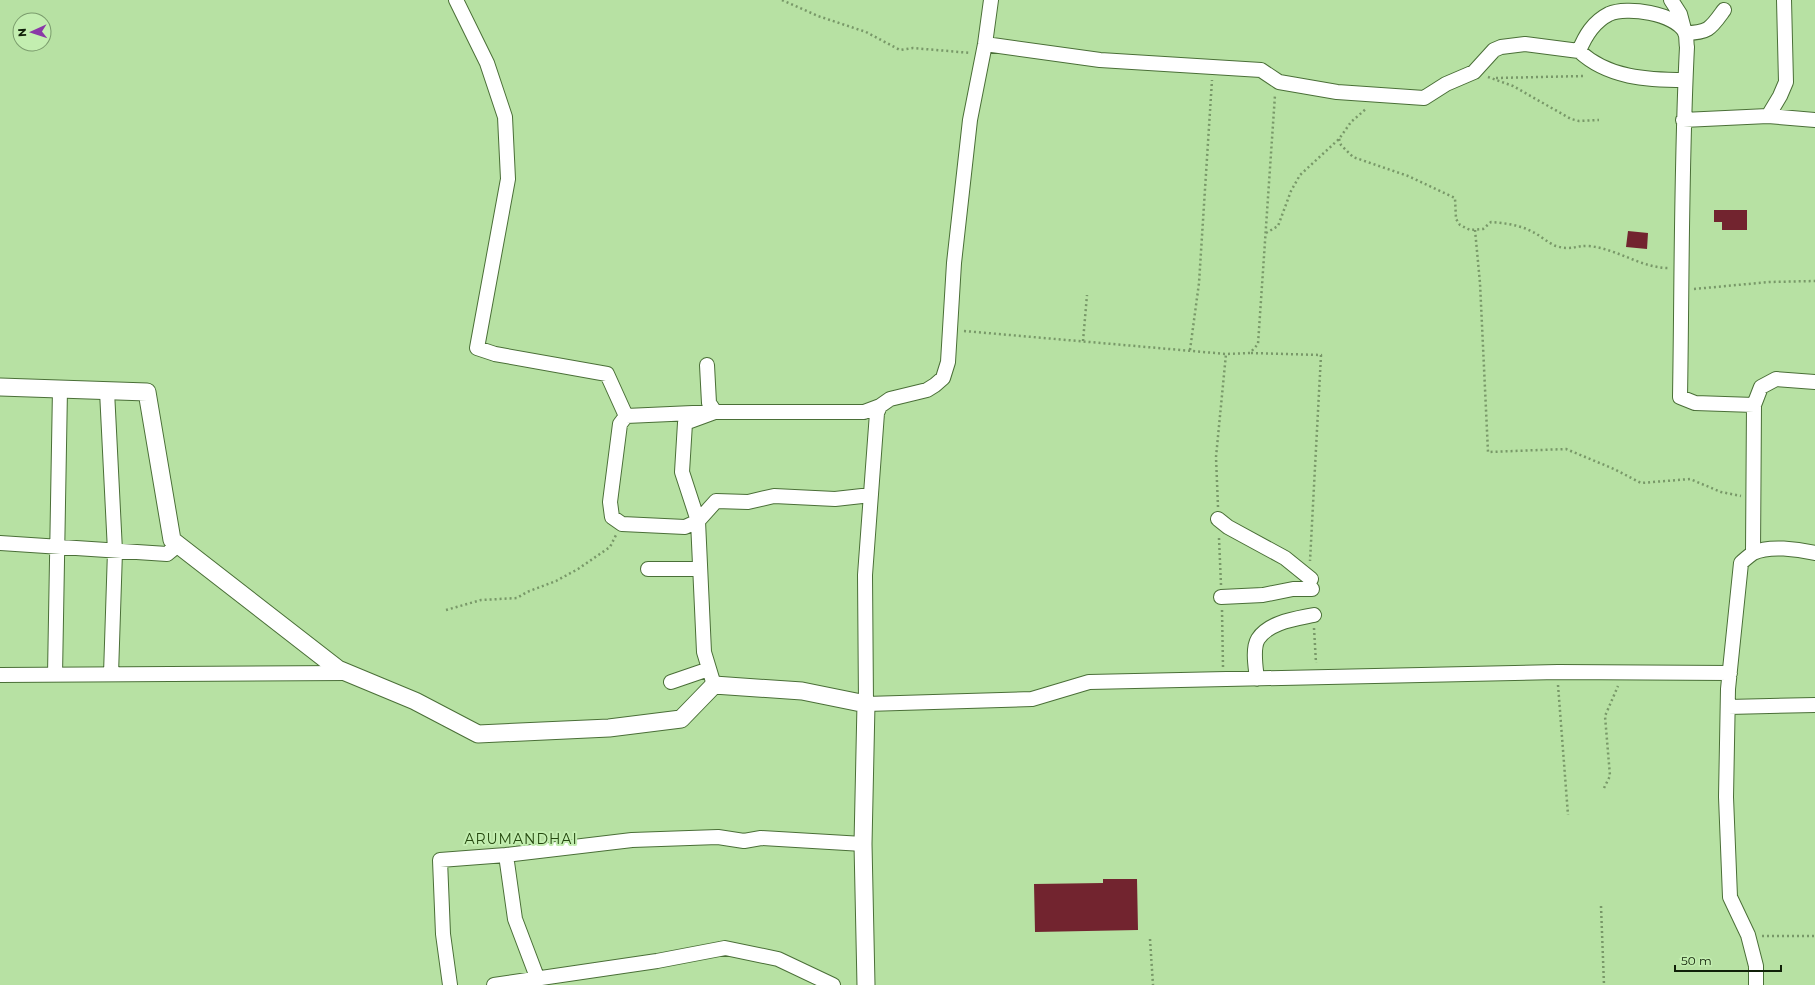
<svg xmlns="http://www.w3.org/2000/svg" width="1815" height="985" font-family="Montserrat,sans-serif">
<rect width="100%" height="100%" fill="#b7e1a3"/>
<path fill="#72242f" d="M1714,210h33v20h-25v-8h-8z
M1628,231l20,2 -1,16 -21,-2z
M1103,879h34l1,51 -103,2 -1,-48 69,-1z"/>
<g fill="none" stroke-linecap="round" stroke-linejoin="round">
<defs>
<path id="minor" d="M456,0l31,63 18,54 3,62 -31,169 18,6 112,20 19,42 89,-4 -6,-9 -2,-38
M1671,0l9,14 5,19c24,0 26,-5 39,-23
M985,44l115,16 161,10 18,12 58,10 87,6 22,-14 28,-12 20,-22 7,-3 24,-3 54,7c6,-15 14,-29 30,-37 18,-8 65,-1 76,18 2,4 1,11 2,15 -6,117 -5,233 -7,350l15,6 59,2
M1579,51c29,27 68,29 106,29
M1768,116l12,-20 6,-14 -2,-82
M1683,120l85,-4 47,4
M107,391l8,160 -4,123
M880,406l10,-7 37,-9 8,-5 8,-7 5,-16 6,-99 16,-143 15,-76 6,-44
M626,416l-6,8 -10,78 2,15 10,7 63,3 13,-6 18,-20 32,1 26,-6 61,3 36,-4
M1218,519l10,8 57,31 26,21
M0,543l167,11 11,-9
M1753,553l1,-148 7,-18 15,-8 39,3
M648,569h52
M1221,597l42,-2 30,-6h19
M0,675l346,-2
M55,675l5,-286
M1257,679c-1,-10 -5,-30 1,-40 11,-17 37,-20 56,-24
M671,682l38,-13
M714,685l-10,-33 -6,-131 -16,-49 3,-49 30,-11h149l16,-6 -3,7 -12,162 1,129 166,-5 57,-17 469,-10 172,1
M1728,707l87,-2
M506,855l126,-15 86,-3 26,4 17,-3 102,6
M450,985l-7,-51 -3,-74 66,-5 9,64 25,66
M494,985l163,-24 68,-13 53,11 55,26
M1756,985v-19l-8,-31 -18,-38 -4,-100 2,-108 13,-126c3,-3 8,-7 12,-10 16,-8 45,-4 62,0"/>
<path id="tertiary" d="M0,387l147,5 25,148 166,129 77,32 63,33 131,-6 72,-9 33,-34 88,6 64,13 -3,140 3,141"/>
</defs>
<use href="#minor" stroke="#4a6f37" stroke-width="16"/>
<use href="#tertiary" stroke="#4a6f37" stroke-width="19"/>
<path stroke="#789868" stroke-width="2.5" stroke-dasharray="2 3" stroke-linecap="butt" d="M782,0l36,16 48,16 34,18 13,-2 58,5
M1488,77l25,9 58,33 8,2 20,-1
M1496,78l88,-2
M1339,139l2,6 12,12 55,19 47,22 1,21 4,6 10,5 13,-1 8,-7c14,1 29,3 42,10 8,4 15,11 23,14 16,5 20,-1 33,0 29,3 52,22 80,22
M1475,230l5,53 8,169 78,-3 48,20 27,14 49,-4 31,13 20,4
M1266,233l12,-7 13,-35 9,-16 39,-36 12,-17 16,-14
M1694,289l75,-7 46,-1
M964,331l262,23 24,-1 8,-9 17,-249
M1083,341l4,-46
M1190,350l9,-67 13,-203
M1251,353l70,2 -11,206
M1218,507l-2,-50 10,-103
M1219,538l2,47
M446,610l35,-10 36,-2 10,-6 29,-11 22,-12 32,-22 6,-12
M1222,610l1,57
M1314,628l2,35
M1558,685l10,130
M1604,788l6,-12 -5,-60 13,-30
M1601,906l3,79
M1762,936h53
M1150,939l3,46"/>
<use href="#minor" stroke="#fff" stroke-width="14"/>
<use href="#tertiary" stroke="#fff" stroke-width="17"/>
</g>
<g text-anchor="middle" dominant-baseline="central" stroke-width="4" stroke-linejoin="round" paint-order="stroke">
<g font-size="14" letter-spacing="1" fill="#25480f" stroke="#c3eeb0">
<text x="521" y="839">ARUMANDHAI</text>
</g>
</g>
<g transform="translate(32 32) rotate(267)"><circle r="19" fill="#c3eeb0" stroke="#7b9c6d"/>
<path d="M0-3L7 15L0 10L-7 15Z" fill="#8a38a7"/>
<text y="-6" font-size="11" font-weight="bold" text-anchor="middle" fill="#102008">N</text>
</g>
<path d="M1675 965v6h106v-6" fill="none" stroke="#102008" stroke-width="2"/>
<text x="1681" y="965" font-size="12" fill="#102008" stroke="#c3eeb0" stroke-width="3" paint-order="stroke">50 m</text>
</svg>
